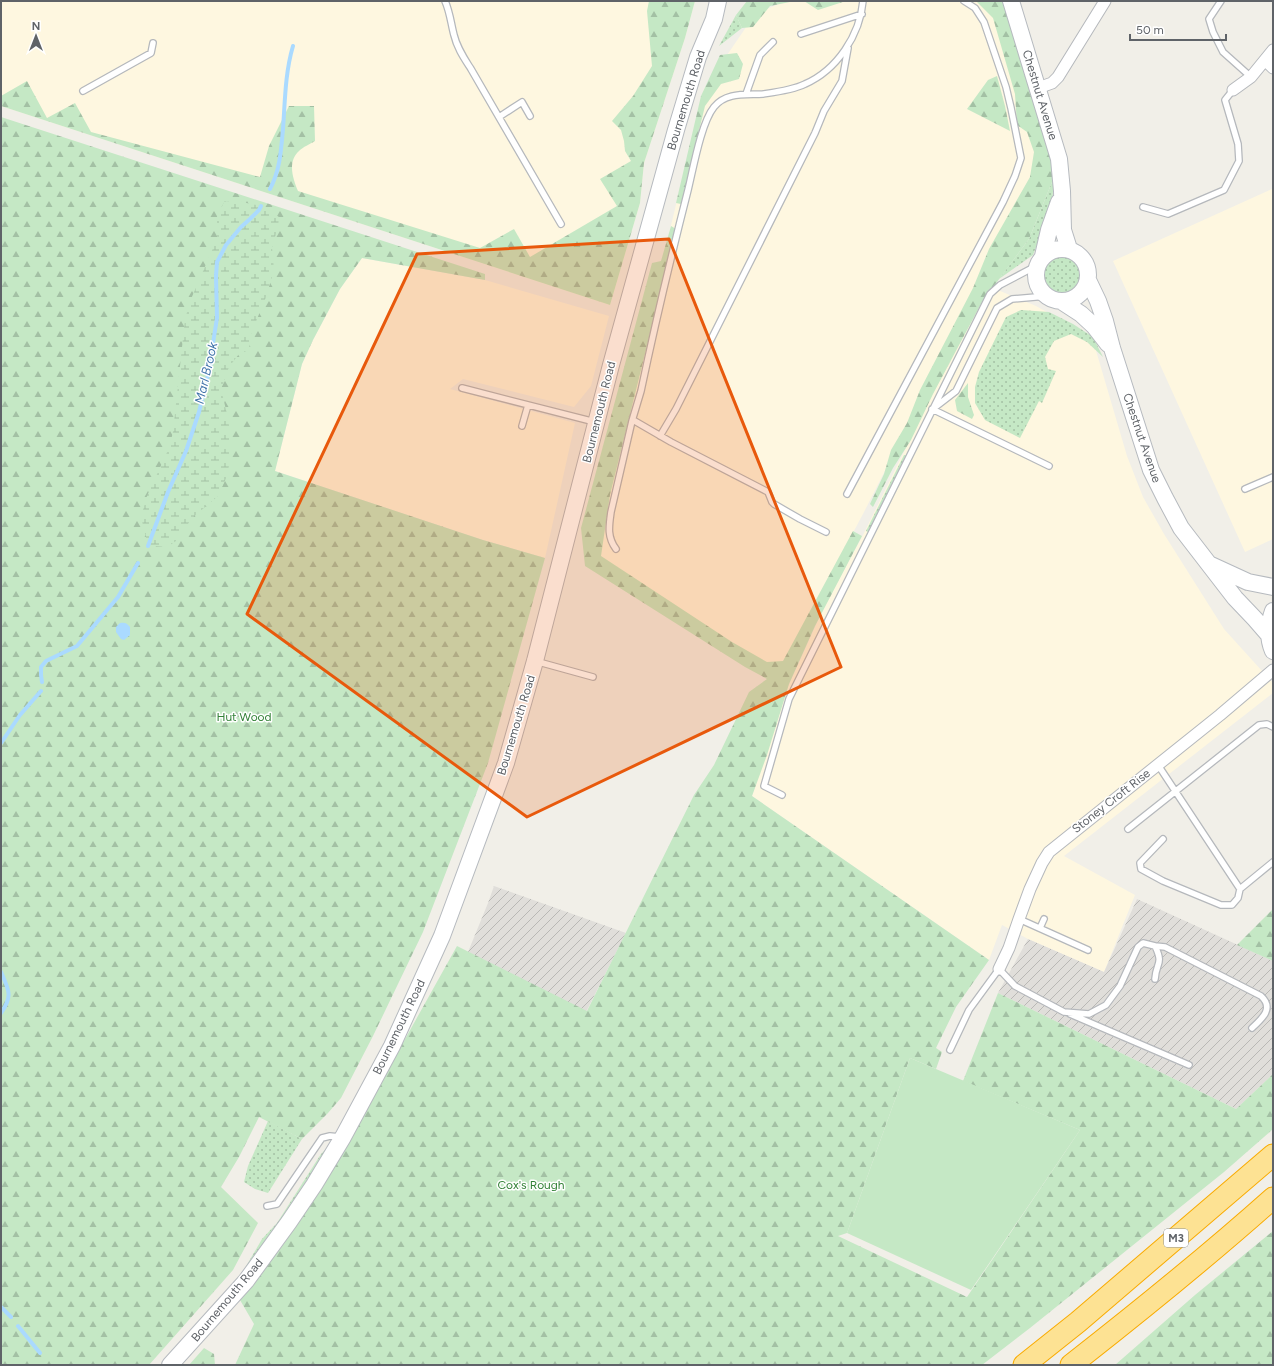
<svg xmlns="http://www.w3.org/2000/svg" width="1274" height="1366" font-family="Figtree,sans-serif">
<defs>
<pattern id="industrial-furrows" width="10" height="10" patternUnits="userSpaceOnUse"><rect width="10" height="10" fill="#e0deda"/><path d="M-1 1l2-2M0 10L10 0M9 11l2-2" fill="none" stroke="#b9b8b5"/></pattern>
<pattern id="grass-dots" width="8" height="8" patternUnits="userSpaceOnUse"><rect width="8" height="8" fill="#c5e8c5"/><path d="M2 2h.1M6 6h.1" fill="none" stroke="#a3c0a4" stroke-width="1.8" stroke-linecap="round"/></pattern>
<pattern id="forest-firs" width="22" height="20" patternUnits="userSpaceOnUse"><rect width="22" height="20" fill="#c5e8c5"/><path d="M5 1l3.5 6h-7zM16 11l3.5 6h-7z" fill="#a3c0a4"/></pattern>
<pattern id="wetland-marsh" width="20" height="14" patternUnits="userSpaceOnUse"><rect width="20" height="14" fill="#c5e8c5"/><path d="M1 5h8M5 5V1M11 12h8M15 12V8" fill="none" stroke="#a3c0a4"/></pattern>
</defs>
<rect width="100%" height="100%" fill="#f1efe8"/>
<path fill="#fef7e0" d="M1,1h694l-10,37 -41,125 -4,40 -30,102 -609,-199z
M795,1h195l47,149 -7,35 -167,329 -89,166 -184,-129 39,-152 75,-310 51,-75 26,-11z
M1272,189l1,3v347l-28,13 -132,-291z
M362,258l123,22 124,36 -18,70 -17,21 -111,-28 -13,10 125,34 -30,135 -62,-18 -208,-69 27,-107 11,-24 27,-51z
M986,285l50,21 56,31 35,119 16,41 21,37 60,95 49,54v10l-209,163 71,39 -31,77 -76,-33 -26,-14 -13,35 -237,-164 35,-107 38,-84 38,-70z"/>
<path fill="url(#industrial-furrows)" d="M494,886l132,47 -40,79 -118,-60 20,-49z
M1137,899l136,62v113l-37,35 -238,-116 30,-54 76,33z"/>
<path fill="url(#grass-dots)" d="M736,15l6,13 -23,18z
M1054,177l-2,28 -19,50 -34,24 30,-40z
M1044 274a19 19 0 1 1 38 0a19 19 0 1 1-38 0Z
M1021,310l28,2 24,12 20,13 10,20 -16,-15 -16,-8 -17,7 -9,16 3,12 8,2 -14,32 -3,-2 -19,37 -35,-18 -10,-17v-16l4,-15 27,-55z
M904,455h2l-38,77 -2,-1z
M268,1121l34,18 -34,54 -13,-4 -11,-7 4,-16z
M325,1150l2,3 -4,9 -85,118 24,-41 15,-16 44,-69z"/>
<path fill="url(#forest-firs)" d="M649,1h46l-10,37 -41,125 -4,40 -30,102 -609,-199v-10l26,-15 20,37 28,-15 16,29 169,45 9,-31 20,-40h25l1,35c-5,3 -12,6 -16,10 -12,11 -6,28 -1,40l182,57 34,-19 16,28 87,-51 -17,-27 31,-18 -6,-10 -1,-10 -3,-11 -9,-9 21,-25 19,-30 -5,-55z
M747,1h48l-25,5 -17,21 -11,1 -6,-13z
M804,1h42l-28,9z
M976,1h31l41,136 6,40 -25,62 -47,63 -49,92 -22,46 -18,28 -20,39 -3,-3 14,-30 7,-24 16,-27 13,-33 53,-102 16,-39 41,-72 4,-25 -7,-20 -10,-7 -2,-31 -22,-76z
M737,53l6,11 -4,15 -18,5 -16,22 -24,98 -5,-1 25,-107 19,-41z
M997,76l8,30 5,25 -43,-22 21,-29z
M1,117l484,157v6l-123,-22 -22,31 -27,51 -11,24 -27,107 208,69 62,18 -57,205 -65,169 -50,104 -32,62 -13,15 -26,26 -43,-22 -20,40 -18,30 37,36 -25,47 -84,95h-148z
M671,226l5,3 -66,266 -9,61 131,86 35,20 16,-1 70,-130 9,5 -47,90 -26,58 -22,71 -15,41 237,164 -33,47 -20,41 6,4 -6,17 -26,-11 -63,175 -9,3 129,61 113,-167 -117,-49 35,-88 238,116 37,-35v55l-49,43 -194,156 -48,37h-747l19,-41 -14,-24 43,-55 63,-97 39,-73 72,-129 130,65 107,-216 20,-30 35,-73 18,-13 -22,-12 -160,-101 -4,-38 71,-265 9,-2z
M968,383v14l6,18 -2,4 -15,-8 -2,-11z
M1273,909v52l-36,-16z
M1273,1231v134h-158l80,-70z
M204,1348l10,6 1,11h-26z"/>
<path fill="url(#wetland-marsh)" d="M237,201l24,5 18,11 -1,10 -6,20 2,23 -8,27 -15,37 -2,16 -10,4 -10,13 -8,22 7,29 3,23 -3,33 -10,22 -27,23 -12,20 -12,8 -19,-1 -7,-29 6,-21 22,-48 4,-16 12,-113 6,-20 26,-60v-22l7,-15z"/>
<path fill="#c5e8c5" d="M910,1058l170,72 -109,160 -124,-57z"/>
<path fill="#aadaff" d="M120,623c5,-1 7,0 10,4v8l-6,5 -3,-1 -5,-7v-5z"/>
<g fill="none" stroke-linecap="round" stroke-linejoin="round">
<path stroke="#aadaff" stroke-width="4" d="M270,189c10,-19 11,-38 13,-60 2,-27 2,-56 10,-83
M148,546l20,-54 18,-41 13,-39 12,-49 2,-20 4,-25 -1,-42 1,-14 9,-17 15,-18 9,-8 9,-9 2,-4
M42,682l-1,-7v-8l5,-6 31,-15 41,-49 20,-34
M1,743l19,-28 21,-24
M1,972c8,18 12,24 0,41
M1,1307l10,10
M18,1326l22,27"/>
<defs>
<path id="lane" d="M445,1c5,11 6,23 9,34 3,13 10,23 17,34l90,155
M1221,1l-12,18 4,13 10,20 28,25
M801,34l61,-20
M83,91l68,-38 2,-10
M746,94l14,-39 13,-13
M499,117l23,-15 8,14
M1143,207l25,7 56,-24 15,-29 -1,-17 -13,-44 8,-10
M462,388l133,34
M934,408l22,-17 41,-83 15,-9 35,-3
M932,409l117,57
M633,420l38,22 97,50 4,10 2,2 26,15 26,13
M522,426l6,-21
M660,436l16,-27 139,-276 9,-22 18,-30 6,-33
M1245,489l28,-12
M847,494l156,-292 12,-26 6,-18 -10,-50 -5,-21 -22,-65 -9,-14 -11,-7
M616,549c-9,-12 -7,-23 -5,-37 7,-31 14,-61 21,-91 3,-10 6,-20 9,-30 14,-67 30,-134 47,-201 5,-20 13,-67 26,-83 12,-15 31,-12 49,-13 14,-2 30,-4 42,-10 32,-14 55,-49 58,-83
M535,661l58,16
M1158,765l82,124
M782,795l-18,-9 25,-87 201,-405 10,-9 38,-20
M1128,829l131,-104 8,-1 6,3
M1163,839l-23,24 1,6 22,12 58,24h11l6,-7 2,-9 33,-27
M1019,919l69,31
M1040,928l4,-9
M1155,979c1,-17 9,-14 0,-33l10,1 96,49c13,12 2,22 -9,32
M1070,1014l119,51
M950,1050l19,-40 30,-41 16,17 49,26 25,2 17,-9 14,-19 18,-39 5,-4 12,3
M267,1206l10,-2 45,-66 8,-2 10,1"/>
<path id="street" d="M1265,60l8,8
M1038,88l14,-5 6,-6 47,-76
M1233,90l18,-13 22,-27
M999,969l10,-21 10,-29 11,-30 12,-26 7,-11 171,-137 53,-45"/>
<path id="secondary" d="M1011,1l48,158 3,32 1,39 6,19
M1036 275a26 26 0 1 1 52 0a26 26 0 1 1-52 0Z
M1043,256l6,-26 10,-28
M1088,280l10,21 7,20 7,27 39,122 14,28 16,30 54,70 20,21 13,15
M1061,301l20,13 13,12 14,18
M1211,565l37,17 25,5
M1273,611c-5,14 -6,26 0,40
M170,1365l76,-84 43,-59 25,-37 29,-48 49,-91 50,-110 64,-173 29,-102 76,-296 65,-235 22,-73 16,-38 4,-18"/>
<path id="highway" d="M1024,1365l54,-43 195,-167
M1071,1365c69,-54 137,-109 202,-167"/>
</defs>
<use href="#lane" stroke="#b5b8bc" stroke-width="8"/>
<use href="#street" stroke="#b5b8bc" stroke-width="13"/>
<use href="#secondary" stroke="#b6babf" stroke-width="18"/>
<use href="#highway" stroke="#f9ab00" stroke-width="23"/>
<use href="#lane" stroke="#fff" stroke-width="5.5"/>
<use href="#street" stroke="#fff" stroke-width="11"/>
<use href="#secondary" stroke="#fff" stroke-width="16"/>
<use href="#highway" stroke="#fde293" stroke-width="21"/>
</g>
<path fill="#e8590c" fill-opacity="0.2" stroke="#e8590c" stroke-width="3" stroke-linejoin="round" d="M669,239l172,428 -314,150 -280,-203 170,-360z"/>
<g text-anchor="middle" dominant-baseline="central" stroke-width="3" stroke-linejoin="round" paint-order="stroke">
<rect fill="#fff" stroke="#8f9295" stroke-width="1" x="1164" y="1229" width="24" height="18" rx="3"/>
<g font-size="11" font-weight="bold" fill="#5f6368">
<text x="1176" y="1238">M3</text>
</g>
<g font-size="12" fill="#5f6368" stroke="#fff">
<text transform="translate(1040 95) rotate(73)">Chestnut Avenue</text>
<text transform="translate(686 100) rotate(-73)">Bournemouth Road</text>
<text transform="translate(599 412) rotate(-76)">Bournemouth Road</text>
<text transform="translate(1142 438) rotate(71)">Chestnut Avenue</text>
<text transform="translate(516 725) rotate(-73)">Bournemouth Road</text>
<text transform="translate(1111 801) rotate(-38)">Stoney Croft Rise</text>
<text transform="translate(399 1027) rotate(-64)">Bournemouth Road</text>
<text transform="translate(227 1300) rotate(-50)">Bournemouth Road</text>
</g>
<g font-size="12" fill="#348238" stroke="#fff">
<text x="244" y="717">Hut Wood</text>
<text x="531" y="1185">Cox's Rough</text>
</g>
<g font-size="13" font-style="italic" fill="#4174aa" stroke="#fff">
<text transform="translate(206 373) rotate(-77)">Marl Brook</text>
</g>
</g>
<rect width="1274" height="1366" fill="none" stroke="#5f6368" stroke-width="4"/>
<g transform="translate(36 36)" stroke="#ffffff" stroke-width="3" paint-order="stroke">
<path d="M0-3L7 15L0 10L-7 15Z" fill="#5f6368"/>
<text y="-6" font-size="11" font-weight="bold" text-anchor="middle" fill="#5f6368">N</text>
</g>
<path d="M1130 34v6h96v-6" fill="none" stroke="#5f6368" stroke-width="2"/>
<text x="1136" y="34" font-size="12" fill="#5f6368" stroke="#ffffff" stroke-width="3" paint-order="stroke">50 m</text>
</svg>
